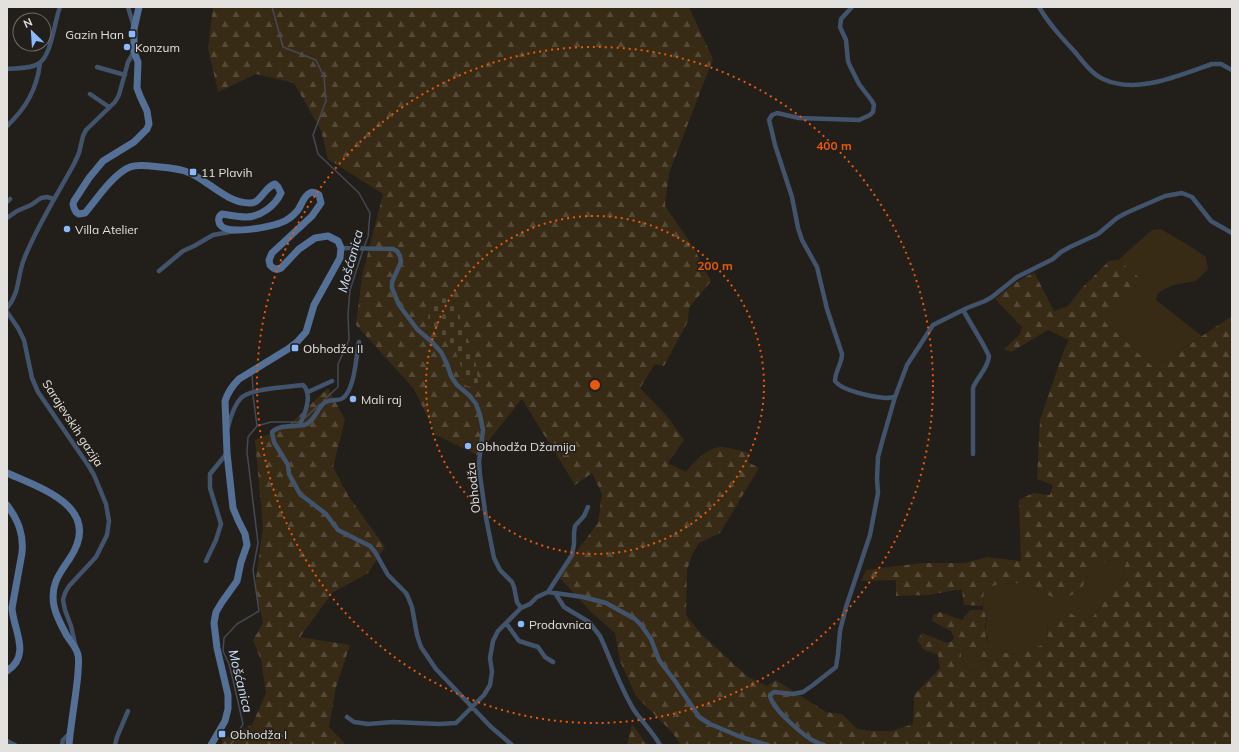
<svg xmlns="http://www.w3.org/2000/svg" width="1239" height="752" font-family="Mulish,sans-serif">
<defs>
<pattern id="forest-firs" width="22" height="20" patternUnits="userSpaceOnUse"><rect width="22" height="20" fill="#382b16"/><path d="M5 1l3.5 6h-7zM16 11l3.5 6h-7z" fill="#554937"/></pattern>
<pattern id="cemetery-stones" width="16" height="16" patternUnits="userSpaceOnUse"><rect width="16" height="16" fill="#382b16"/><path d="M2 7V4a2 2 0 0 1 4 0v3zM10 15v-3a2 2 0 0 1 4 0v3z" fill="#554937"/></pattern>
</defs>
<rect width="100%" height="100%" fill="#221e1a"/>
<path fill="#382b16" d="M1161,229l32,19 13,9 2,12 -12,12 -23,4 -15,8 -2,7 46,36 -48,32 -49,-46 28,-31 7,-13 -22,-18 34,-30z
M1112,559h15l-6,21 -29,38 -9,2h-35l-1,23 -29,11 -21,-2 -7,-8 -5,-12 2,-15 -4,-7 1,-21 15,-5 24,-1 29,14 29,-6 8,-21z
M965,649l8,1 14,11 -8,9 -8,2 -10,-13v-8z"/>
<path fill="url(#forest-firs)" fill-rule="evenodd" d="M213,7h476l24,52 -44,114 -4,33 27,39 19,36 -22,27 -1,13 -24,45 -9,-2 -15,24 27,28 17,24 -16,23 18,9c8,-10 21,-25 36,-25 9,1 19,4 28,6l-2,9 11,6 -39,65 -21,10 -7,12 -5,15 -1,45 15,19 47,43 19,9 9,-6 50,32 16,2 15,15 16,2h19l21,-7 1,-29 26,-27 -2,-13 -15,-6 -6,-9 5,-7 25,10 5,-2 2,-3 -3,-7 -19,-10 1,-6 7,-3 22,8 8,-10h13c7,11 1,11 2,22 1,8 7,14 12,20l21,2 29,-11 1,-23 16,-10 19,10 9,-2 29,-38 6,-21h-15l-23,11 -8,21 -12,5 -17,1 -29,-14 -24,1 -15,5 -1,17 -19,-1 -2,-15h-6l-27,5 -33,1v-16l-35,1 5,-11 56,-7h43l22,-6 34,4 -2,-61 14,-7 17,2 3,-10 -16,-6 3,-59 24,-70 5,-10 -21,-10 -37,22 -7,-3 16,-15 2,-7 -27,-28 20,-16 19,-11 20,39 14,-5 14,-18 27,-27 9,-1 22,18 -7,13 -28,31 49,46 78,-52v429h-551l-9,-13 -36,-36 -16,-35 -5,-28 -24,-21 -33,-36 40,-53 4,-29 -10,-21 -17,12 -53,-86 -45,56 -41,-20 -22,-46 -58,-64 6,-49 21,-82 -55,-35 -7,-29 -27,-47 -38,-9 -38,18 -10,-44zM965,649l8,1 14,11 -8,9 -8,2 -10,-13v-8z
M328,388l17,32 -12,47 16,30 36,50 -17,26 -36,20 -32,44 50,8 -14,42 -7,40 17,18h-124v-6l30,-14 14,-32 -5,-33 -8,-20 10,-17 -8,-37 8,-59 -8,-87 33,-14z
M632,724l15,21h-20z"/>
<path fill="url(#cemetery-stones)" d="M448,294l6,3 8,27 13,33 3,25 -5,7 -6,-2 -7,-10 1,-11 -8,-21 -25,-24 1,-14 9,-9z"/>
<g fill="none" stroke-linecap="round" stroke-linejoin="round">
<path stroke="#454955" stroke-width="1.5" d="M272,7l11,40 33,13 8,17 2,24 -13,34 5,19 41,39 11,20 -2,24 -4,10
M252,375l1,14
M253,395l4,31
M324,400l14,-13v-23l11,-24 -1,-26 2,-24 13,-40
M305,418l15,-14
M230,745l4,-5 9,-16 -10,-44 -4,-16 -6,-13 1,-13 13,-14 22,-13 -6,-41 5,-27 -11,-91 1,-15 9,-11 14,-4h28"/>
<path stroke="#42536c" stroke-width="4.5" d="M128,7l6,20
M852,7l-11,12 -1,8 6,13 2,21 2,5 9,18 13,17 2,4 -1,7 -3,3 -11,5 -60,-2 -22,-5 -5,2 -3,5 2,8 4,17 17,52 6,31 4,12 15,27 10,42 15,45c0,10 -7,17 -7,27 7,10 38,16 51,17 3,0 6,-1 9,-1
M1039,7c10,17 23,31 36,45 8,10 17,22 28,27 34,16 76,-4 109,-15h9l11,6
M97,67l28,8
M7,69c9,-1 23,0 31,-5 14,-8 16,-42 22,-57
M90,94l19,13
M7,126c19,-18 30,-37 33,-63
M7,202l3,-3
M7,218l10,-7 14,-6 10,-7 6,-1 7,2
M341,248l52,1 4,2 3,5 1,6 -9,20v6l7,17 18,24 15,13 9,10 6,12 4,12 6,9 13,11 6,8 4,11 3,15 -4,32 1,13 6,43 8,40 6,12 12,12 2,5 3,15 4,6
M159,271l24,-20 11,-5 19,-11 22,-4
M7,308c13,-15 10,-31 17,-49 13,-33 33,-64 50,-95l5,-11 4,-17 3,-6 29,-28 4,-7 9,-33 6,-10
M963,310l21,36 5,10c-1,13 -12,21 -16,32v66
M7,312l11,16 6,12 8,38 6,14 50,73 6,10 12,29 3,17 -2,14 -11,22 -27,29 -4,7 -2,7 2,10 6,16 5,22
M359,342c-3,14 -4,47 -16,56 -6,4 -15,0 -20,6 -6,6 -10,19 -19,21 -11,2 -24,-1 -32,7l2,10 14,23 1,9 11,20 26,20 12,16 32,16 5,6 13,23 18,18 2,4 4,10 5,28 4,12 15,22 54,57 22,19
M308,392l24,-11
M228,427c2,-8 7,-23 13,-29 11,-10 47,-11 62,-13 10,9 2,29 -3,39
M206,561l10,-21 5,-16 -11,-36v-14l17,-21
M548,592l24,-37 2,-11v-11l1,-7 9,-10 4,-9
M555,593l9,14 25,15 11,14c11,24 20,51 34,74 8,12 19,22 26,35
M506,623l13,18 19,6 7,10 8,5
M347,717l7,5 14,2 25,-2 46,2 17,-1 28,-28 6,-10 2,-13 -2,-14 3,-17 5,-10 23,-23 9,-4 7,-7 11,-5 35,5 23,6 29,16 6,6 10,14 8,21 16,21 24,36 11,7 31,13 27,8
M7,741l8,4
M62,745l1,-5 7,-7
M115,745l2,-8 11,-26
M824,745c-4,-1 -8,-3 -12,-5 -11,-7 -41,-32 -42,-45l4,-3 19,2 10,-2 10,-7 23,-18 2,-13 2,-23 6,-24 24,-72 8,-42 -1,-14 1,-22 4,-15 13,-45 12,-32 26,-40 34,-17 18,-7 7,-4 25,-20 36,-18 8,-7 9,-5 28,-13 19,-16 9,-5 39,-17 17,-3 10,4 19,24 21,12"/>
<path stroke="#557097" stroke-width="7" d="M139,7l-5,22v23l4,10 -1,26 3,8 7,15 2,13 -2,5 -13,13 -31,19 -14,17 -15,23 -1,3 1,4 2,4 3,2 6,-1c11,-13 29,-40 45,-46 9,-3 20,-1 30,0 21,2 28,3 45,15 13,8 27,21 44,21 12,1 15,-16 26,-19l3,3 3,6c-6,13 -21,24 -35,24 -8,0 -16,-2 -24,-3 -3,2 -4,4 -3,8 3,15 51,5 61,1 7,-2 13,-7 18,-13 3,-4 6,-15 12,-17 3,-2 6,0 9,2l2,8 -9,13 -40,37 -3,7 1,5c3,4 7,5 11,3l18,-19 16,-11 13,-2 10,5 3,7 -1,10 -26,47 -8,27 -9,10 -9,7 -49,30c-7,7 -11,13 -14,22l2,52 6,55 5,12 7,14 2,11 -6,17 -4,19 -15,21 -6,10 -2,11 3,25 11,47v14l-3,12 -14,24
M7,473c36,16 96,35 63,85 -11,16 -20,27 -16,48 2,10 8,21 13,30 3,5 8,10 10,16 3,6 1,14 1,21 -2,24 -7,48 -9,72
M7,505c11,15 17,29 15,48l-10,55c1,21 20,47 -5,63"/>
</g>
<g fill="none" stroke="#e8590c" stroke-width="2" stroke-dasharray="2 4">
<circle cx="595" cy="385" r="169"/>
<circle cx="595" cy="385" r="338"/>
</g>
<g fill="#8bbafc" stroke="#221e1a" stroke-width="1.5">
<rect x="128" y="30" width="8" height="8" rx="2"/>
<circle cx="127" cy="47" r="4"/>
<rect x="189" y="168" width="8" height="8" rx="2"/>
<circle cx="67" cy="229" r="4"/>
<rect x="291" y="344" width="8" height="8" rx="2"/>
<circle cx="353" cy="399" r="4"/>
<circle cx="468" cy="446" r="4"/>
<circle cx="521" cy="624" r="4"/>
<rect x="218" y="730" width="8" height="8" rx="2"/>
</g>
<g text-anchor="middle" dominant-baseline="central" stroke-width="3" stroke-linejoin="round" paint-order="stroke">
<g font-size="12" fill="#e3e1de" stroke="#221e1a" text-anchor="start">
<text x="124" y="34" text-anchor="end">Gazin Han</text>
<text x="135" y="47">Konzum</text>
<text x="201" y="172">11 Plavih</text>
<text x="75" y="229">Villa Atelier</text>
<text x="303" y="348">Obhodža II</text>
<text x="361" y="399">Mali raj</text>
<text x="476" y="446">Obhodža Džamija</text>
<text x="529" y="624">Prodavnica</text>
<text x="230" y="734">Obhodža I</text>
</g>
<g font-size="12" fill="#e3e1de" stroke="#221e1a">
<text transform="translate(73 423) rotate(57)">Sarajevskih gazija</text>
<text transform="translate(473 488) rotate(-96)">Obhodža</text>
</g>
<g font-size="13" font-style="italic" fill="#cde1fc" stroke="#221e1a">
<text transform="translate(350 261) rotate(-75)">Mošćanica</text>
<text transform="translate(241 681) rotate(76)">Mošćanica</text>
</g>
</g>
<circle cx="595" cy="385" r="6" fill="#e8590c" stroke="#221e1a" stroke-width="2"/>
<g font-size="12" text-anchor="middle" font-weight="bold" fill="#e8590c" stroke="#221e1a" stroke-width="3" stroke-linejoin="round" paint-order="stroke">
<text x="834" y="150">400 m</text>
<text x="715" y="270">200 m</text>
</g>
<rect width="1239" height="752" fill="none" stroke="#e3e1de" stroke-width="16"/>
<g transform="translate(32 32) rotate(335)"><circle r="19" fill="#221e1a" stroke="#6f6c68"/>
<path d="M0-3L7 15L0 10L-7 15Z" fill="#8bbafc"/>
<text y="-6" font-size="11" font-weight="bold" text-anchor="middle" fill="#e3e1de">N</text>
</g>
</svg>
